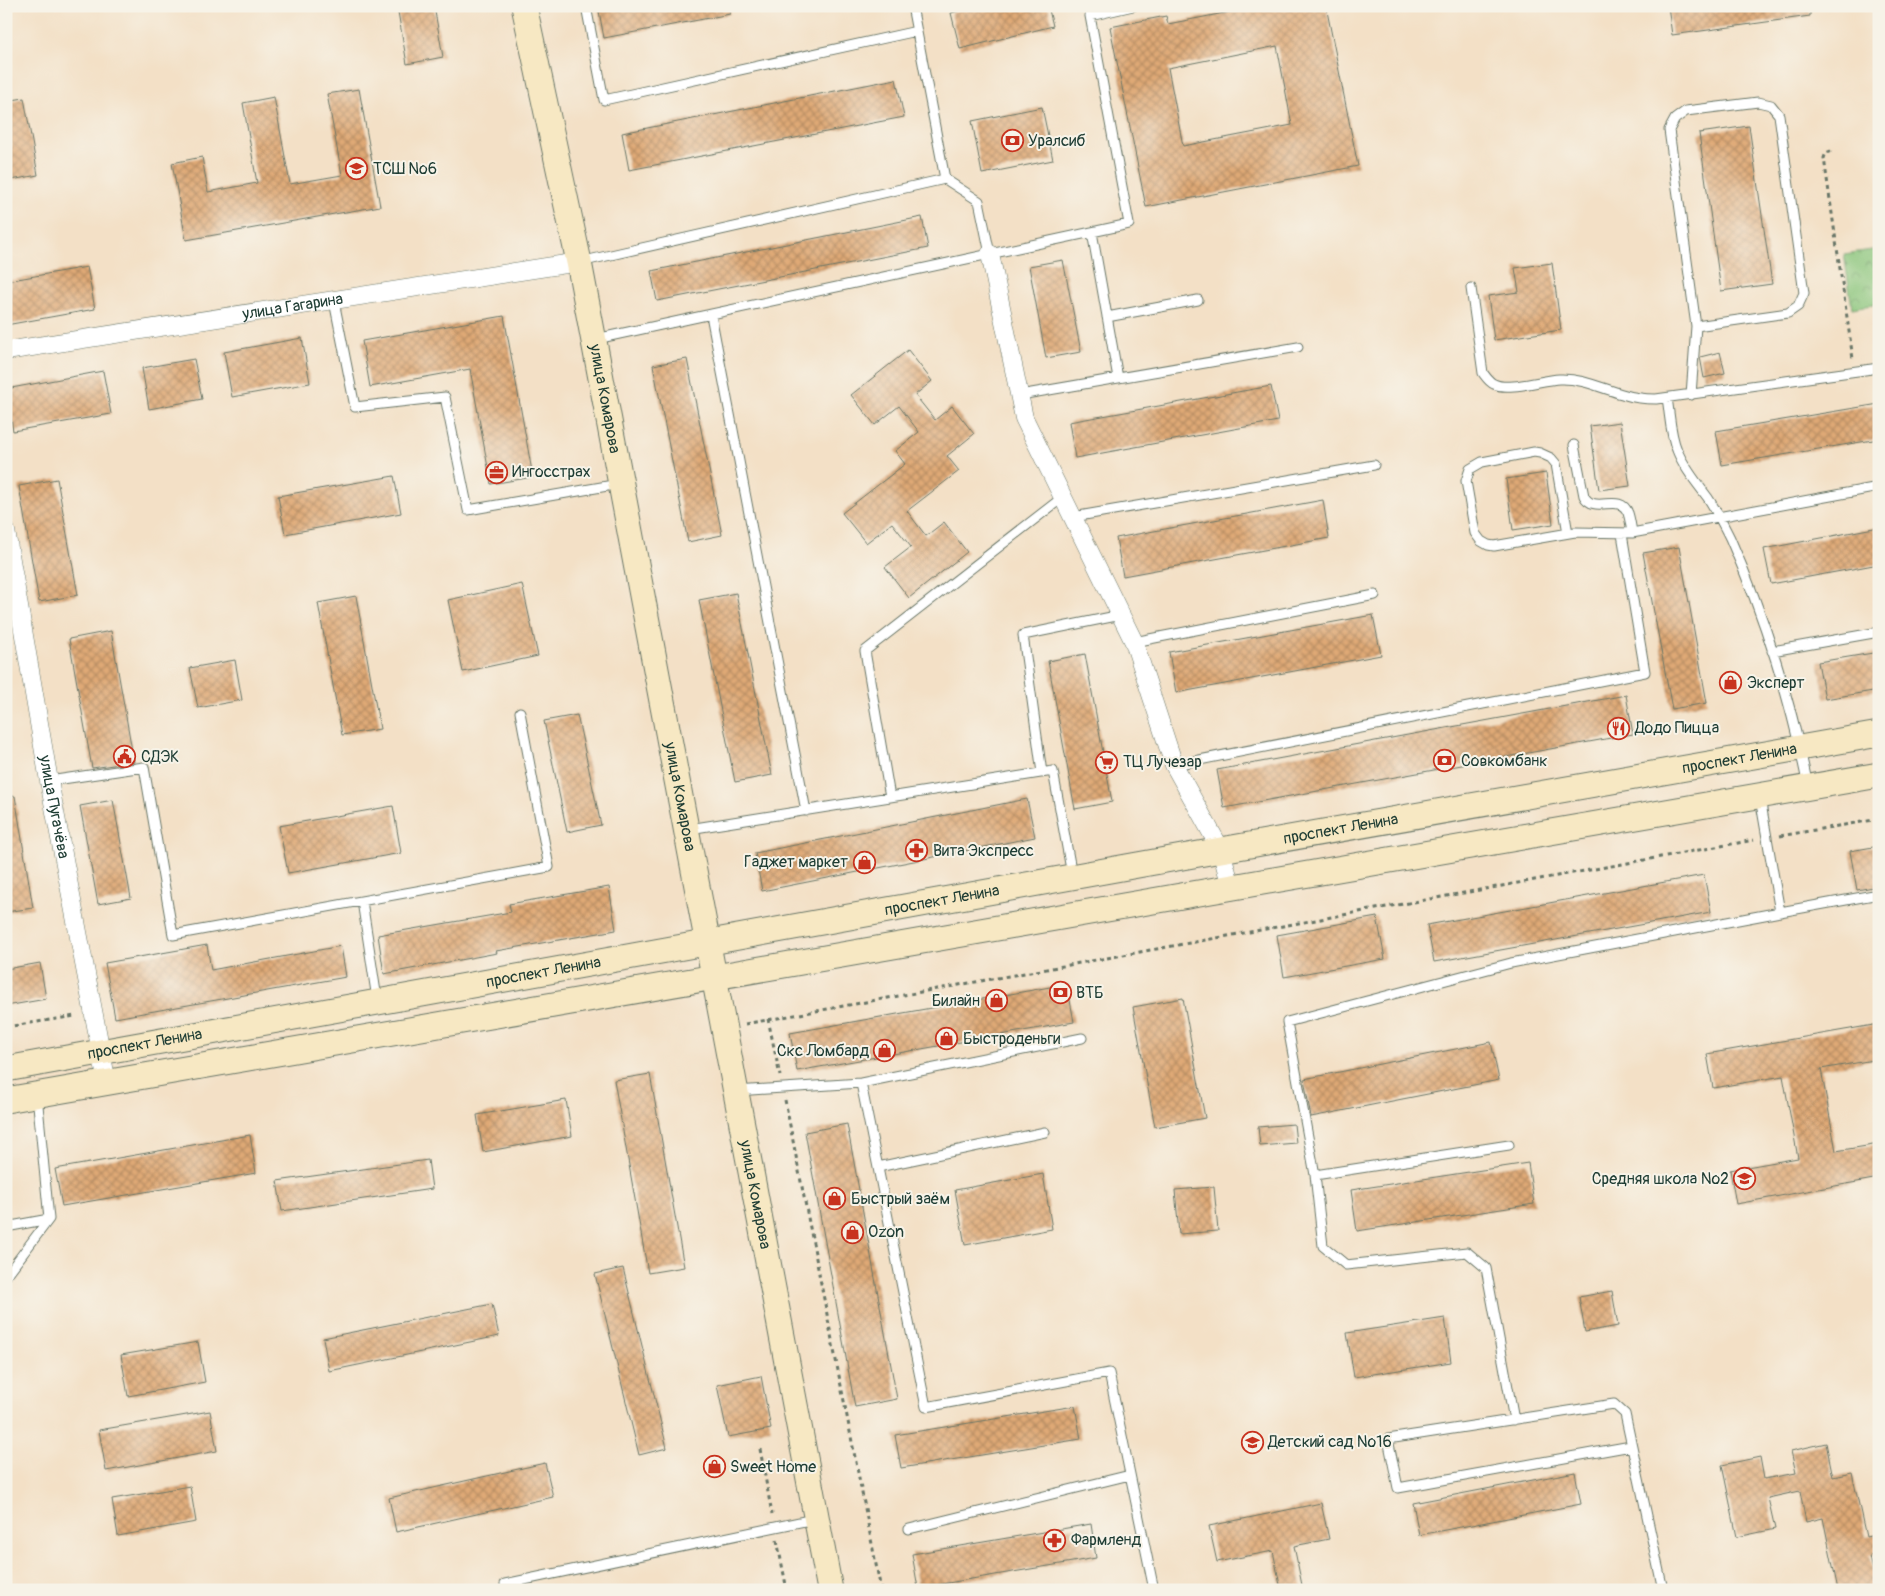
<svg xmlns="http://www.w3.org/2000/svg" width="1885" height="1596" font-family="Pangolin,sans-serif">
<defs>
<pattern id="park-crowns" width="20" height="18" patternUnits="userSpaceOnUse" patternTransform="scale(1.25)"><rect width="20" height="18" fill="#89c57a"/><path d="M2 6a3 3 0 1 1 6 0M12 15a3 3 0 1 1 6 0" fill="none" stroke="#6fa165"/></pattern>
<pattern id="building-cross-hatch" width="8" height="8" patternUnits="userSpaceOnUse" patternTransform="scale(1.25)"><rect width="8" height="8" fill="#dfa976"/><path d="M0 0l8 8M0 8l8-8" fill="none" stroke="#b48b62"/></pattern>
</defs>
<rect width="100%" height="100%" fill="#f7f3e8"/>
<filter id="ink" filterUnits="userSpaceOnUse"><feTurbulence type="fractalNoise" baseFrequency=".02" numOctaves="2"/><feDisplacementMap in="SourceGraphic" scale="10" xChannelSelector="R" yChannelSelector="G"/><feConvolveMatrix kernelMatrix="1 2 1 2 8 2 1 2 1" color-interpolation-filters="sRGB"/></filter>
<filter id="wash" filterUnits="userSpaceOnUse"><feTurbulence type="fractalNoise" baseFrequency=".0096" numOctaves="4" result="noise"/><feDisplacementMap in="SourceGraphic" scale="20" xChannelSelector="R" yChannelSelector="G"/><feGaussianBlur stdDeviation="1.12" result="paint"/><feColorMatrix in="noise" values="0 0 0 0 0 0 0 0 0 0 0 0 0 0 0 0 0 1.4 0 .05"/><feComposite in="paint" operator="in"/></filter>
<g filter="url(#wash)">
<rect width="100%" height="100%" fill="#f3e0c6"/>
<path fill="url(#park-crowns)" stroke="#548157" d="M1879,249v55l-27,4 -8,-54z"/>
<g id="blocks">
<path fill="url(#building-cross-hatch)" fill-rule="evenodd" d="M397,6h37l9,51 -36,7z
M598,6h132v8l-126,24z
M977,6h71l5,20 -93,23 -9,-36z
M1249,6h77l32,160 -212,41 -36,-180 56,-11 2,8 82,-16zM1277,46l15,79 -109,21 -15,-78z
M1668,6h142v10l-138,19z
M896,79l8,38 -275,53 -7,-37z
M359,89l21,117 -194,34 -14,-77 30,-6 6,35 49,-9 -14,-80 31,-6 16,87 52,-9 -15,-81z
M24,98l14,77 -32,6v-80z
M1042,107l11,53 -71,14 -10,-53z
M1749,126l23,158 -51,7 -22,-158z
M922,217l6,31 -271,53 -6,-30z
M1063,260l18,92 -35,6 -17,-92z
M1552,263l9,67 -67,10 -6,-44 31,-4 -4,-24z
M87,267l8,42 -89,16v-44z
M504,316l29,161 -42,7 -21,-115 -100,18 -8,-46z
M302,338l8,45 -78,14 -8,-45z
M908,350l24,31 -17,14 20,25 17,-14 22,28 -27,22 12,15 -52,40 19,25 18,-14 23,30 -58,46 -24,-31 26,-20 -19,-24 -26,20 -24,-30 63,-49 -10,-13 24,-19 -20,-26 -24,19 -24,-30z
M1720,352l5,21 -21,5 -4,-21z
M194,359l8,40 -53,10 -7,-41z
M687,359l35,176 -34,7 -35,-177z
M103,371l8,43 -98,17 -7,-42z
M1271,386l7,35 -203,37 -6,-36z
M1879,404v35l-157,26 -6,-34z
M1620,422l10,64 -31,4 -9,-64z
M1546,473l7,51 -40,6 -7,-51z
M394,476l7,37 -116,21 -7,-38z
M57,479l21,116 -39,7 -20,-116z
M1323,500l6,38 -206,38 -7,-38z
M1879,527v37l-108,20 -7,-35z
M1679,547l28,156 -35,6 -29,-156z
M522,584l16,72 -75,16 -15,-72z
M736,593l36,182 -37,7 -36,-182z
M356,596l24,133 -38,6 -24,-132z
M1373,615l8,40 -205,38 -7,-41z
M111,631l23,131 -42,6 -23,-129z
M1879,652v38l-54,9 -7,-37z
M1085,654l27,148 -37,7 -27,-148z
M235,660l7,40 -44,8 -8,-40z
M1626,695l7,39 -409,74 -7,-38z
M577,715l24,110 -34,7 -23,-111z
M15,796l18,112 -27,4v-115z
M1027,799l8,38 -273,54 -7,-38z
M113,800l18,98 -33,6 -18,-98z
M393,806l8,47 -113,20 -9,-47z
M1879,846v40l-22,4 -7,-39z
M1704,875l7,37 -277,50 -7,-37z
M609,887l7,43 -120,21 1,2 -113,21 -6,-39 133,-23 -2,-8z
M1377,917l8,42 -101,18 -7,-42z
M207,945l4,25 130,-24 5,31 -231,41 -10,-55z
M40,963l6,36 -40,7v-37z
M1067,984l7,38 -277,49 -7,-38z
M1183,998l22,120 -50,9 -22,-120z
M1879,1024v35l-58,10 15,82 43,-7v34l-143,26 -6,-34 68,-12 -15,-82 -70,12 -6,-34z
M1491,1042l8,38 -188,37 -7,-38z
M650,1074l34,193 -36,6 -34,-193z
M566,1100l6,36 -89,16 -6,-37z
M847,1124l50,275 -42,8 -50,-275z
M1294,1124l2,19 -36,3 -2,-19z
M250,1135l6,38 -194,33 -7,-37z
M428,1160l4,29 -150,22 -5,-30z
M1528,1163l6,41 -177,27 -6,-41z
M1043,1174l9,55 -87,16 -10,-55z
M1214,1187l4,44 -39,3 -4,-44z
M623,1268l44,180 -28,7 -44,-181z
M1612,1291l6,35 -33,6 -6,-35z
M492,1304l7,32 -170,35 -6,-33z
M1445,1318l6,44 -97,15 -7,-44z
M198,1342l7,40 -77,14 -7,-41z
M761,1376l10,53 -43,8 -11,-52z
M1075,1406l6,33 -180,29 -6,-33z
M210,1411l7,40 -111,20 -7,-41z
M1826,1443l7,34 19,-4 14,64 13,-3v20l-9,2 7,34h-39l-15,-72 -17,4 -6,-31 -32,7 7,31 -38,8 -15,-72 38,-8 4,22 32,-6 -5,-22z
M545,1463l8,34 -157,35 -7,-34z
M1575,1472l6,32 -162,31 -6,-32z
M190,1486l6,36 -78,14 -6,-37z
M1321,1503l8,36 -35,7 9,44h-22l-8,-39 -56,11 -8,-36z
M1091,1524l5,34 -178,30 -6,-34z"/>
</g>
</g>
<g filter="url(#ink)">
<use href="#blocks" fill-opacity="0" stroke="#697667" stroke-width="1"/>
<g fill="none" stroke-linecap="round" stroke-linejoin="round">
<defs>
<path id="lane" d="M586,6l18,94 313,-69
M912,6l33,173
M1758,102l13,3 8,10 25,178 -6,13 -10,7 -92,13 -27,-196 6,-11 11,-8z
M1092,232l26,146
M580,262l365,-83 34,22 11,53
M1471,288l12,85c3,4 6,9 11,11 14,7 48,-4 65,-5 23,-1 42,9 63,15 12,4 23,5 34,5l223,-31
M334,301l21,106 90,-10 23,113 151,-26
M711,315l95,496
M1107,317l91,-17
M596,339l533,-115 -39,-208 43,-10
M1020,395l278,-48
M1691,395l5,-69
M1667,398c3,17 3,36 10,52 7,18 20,33 31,48 8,12 15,26 22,40 34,77 62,166 78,249
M1574,445l10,51c10,19 36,-4 44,17 2,6 3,13 4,20
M1073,517l301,-52
M1568,533l-12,-69 -5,-6 -11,-5 -6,-1 -52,10 -12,7 -4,12 9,52 6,8 7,4 6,1 81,-14 57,1 247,-46
M1134,642l241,-47
M1772,651l107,-19
M1174,765l471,-93 -23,-138
M1042,773l-19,-138 98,-20
M49,781l95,-14 29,168 376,-68 -29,-155
M890,797l-25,-146 198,-154
M1760,798l20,114 99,-18
M689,829l364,-58 19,104
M362,901l15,98
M861,1083l221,-45
M736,1091l125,-8 65,324 183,-34 45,217
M878,1167l167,-35
M1315,1175l194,-30
M6,1227l43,-8
M6,1276l43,-57 -12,-124
M1514,1420l-28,-152 -19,-16 -121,13 -23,-19 -8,-71 -28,-153 224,-59 269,-51
M1631,1446l-233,42 -10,-49 226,-35 11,10 38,176
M909,1529l221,-54
M506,1590l-1,-6 309,-65"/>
<g id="street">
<path d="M990,254l34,164 110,224 40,123 47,85 10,37"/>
<path id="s1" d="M6,351l573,-89"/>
<path id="s2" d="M6,531l43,250 58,302"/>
</g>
<g id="secondary">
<path id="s3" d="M524,6l55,256 251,1328"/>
<path id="s4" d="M6,1069l1215,-219 658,-116"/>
<path d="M6,1100l1873,-325"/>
</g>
</defs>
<use href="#lane" stroke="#697667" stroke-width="11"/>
<use href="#street" stroke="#697667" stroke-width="19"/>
<use href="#secondary" stroke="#697667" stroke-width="27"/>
<path stroke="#697667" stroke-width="3" stroke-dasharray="4 4" stroke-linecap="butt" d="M1831,151l-5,2 -2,5 29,201
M1780,836l99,-17
M768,1019l12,57
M745,1024l1009,-184
M6,1027l69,-11
M785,1100l96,490
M760,1449l12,65
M777,1540l10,50"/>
<use href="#lane" stroke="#fff" stroke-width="9"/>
<use href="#street" stroke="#fff" stroke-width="18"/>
<use href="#secondary" stroke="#f7e8c3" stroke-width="25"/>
</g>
</g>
<defs>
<symbol id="bank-ring" viewBox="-11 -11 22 22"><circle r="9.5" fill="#f7f3e8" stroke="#c8321e" stroke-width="1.5"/><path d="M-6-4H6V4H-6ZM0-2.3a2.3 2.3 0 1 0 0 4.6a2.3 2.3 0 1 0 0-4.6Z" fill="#c8321e"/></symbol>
<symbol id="school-ring" viewBox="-11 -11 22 22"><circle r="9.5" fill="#f7f3e8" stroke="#c8321e" stroke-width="1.5"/><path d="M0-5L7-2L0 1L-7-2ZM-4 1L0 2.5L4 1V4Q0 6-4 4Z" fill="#c8321e"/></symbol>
<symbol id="office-ring" viewBox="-11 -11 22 22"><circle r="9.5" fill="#f7f3e8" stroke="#c8321e" stroke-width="1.5"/><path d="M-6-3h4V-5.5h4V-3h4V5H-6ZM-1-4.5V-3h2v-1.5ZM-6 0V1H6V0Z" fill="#c8321e"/></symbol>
<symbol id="shop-ring" viewBox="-11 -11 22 22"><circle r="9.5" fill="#f7f3e8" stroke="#c8321e" stroke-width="1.5"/><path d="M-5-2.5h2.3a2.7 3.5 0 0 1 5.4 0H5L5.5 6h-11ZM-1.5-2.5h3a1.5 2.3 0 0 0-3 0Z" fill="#c8321e"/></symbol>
<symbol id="restaurant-ring" viewBox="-11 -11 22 22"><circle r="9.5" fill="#f7f3e8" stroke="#c8321e" stroke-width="1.5"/><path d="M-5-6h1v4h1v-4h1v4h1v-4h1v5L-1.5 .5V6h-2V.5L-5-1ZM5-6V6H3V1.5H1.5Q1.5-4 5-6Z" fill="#c8321e"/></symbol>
<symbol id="civic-ring" viewBox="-11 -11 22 22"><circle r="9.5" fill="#f7f3e8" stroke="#c8321e" stroke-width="1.5"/><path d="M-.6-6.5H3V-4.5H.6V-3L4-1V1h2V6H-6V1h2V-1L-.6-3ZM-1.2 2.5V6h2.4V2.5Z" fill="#c8321e"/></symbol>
<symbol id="supermarket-ring" viewBox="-11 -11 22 22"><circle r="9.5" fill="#f7f3e8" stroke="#c8321e" stroke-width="1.5"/><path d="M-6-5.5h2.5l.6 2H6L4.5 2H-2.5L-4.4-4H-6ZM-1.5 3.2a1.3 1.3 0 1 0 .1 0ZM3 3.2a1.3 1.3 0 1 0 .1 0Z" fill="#c8321e"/></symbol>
<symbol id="pharmacy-ring" viewBox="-11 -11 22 22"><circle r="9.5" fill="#f7f3e8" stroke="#c8321e" stroke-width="1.5"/><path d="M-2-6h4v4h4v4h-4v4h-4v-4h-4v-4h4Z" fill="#c8321e"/></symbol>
</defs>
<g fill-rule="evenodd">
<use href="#bank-ring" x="1000" y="128" width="25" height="25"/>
<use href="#school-ring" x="344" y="156" width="25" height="25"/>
<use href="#office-ring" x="484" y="460" width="25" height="25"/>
<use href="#shop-ring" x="1718" y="670" width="25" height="25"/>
<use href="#restaurant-ring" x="1606" y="716" width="25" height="25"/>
<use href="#civic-ring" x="112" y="744" width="25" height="25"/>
<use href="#bank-ring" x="1432" y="748" width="25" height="25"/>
<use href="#supermarket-ring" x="1094" y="750" width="25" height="25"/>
<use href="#pharmacy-ring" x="904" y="838" width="25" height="25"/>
<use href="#shop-ring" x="852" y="850" width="25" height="25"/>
<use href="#bank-ring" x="1048" y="980" width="25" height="25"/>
<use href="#shop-ring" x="984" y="988" width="25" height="25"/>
<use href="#shop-ring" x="934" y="1026" width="25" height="25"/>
<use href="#shop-ring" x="872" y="1038" width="25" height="25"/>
<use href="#school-ring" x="1732" y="1166" width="25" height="25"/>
<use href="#shop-ring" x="822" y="1186" width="25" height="25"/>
<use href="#shop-ring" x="840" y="1220" width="25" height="25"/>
<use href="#school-ring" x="1240" y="1430" width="25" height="25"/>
<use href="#shop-ring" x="702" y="1454" width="25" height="25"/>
<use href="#pharmacy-ring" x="1042" y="1528" width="25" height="25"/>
</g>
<g text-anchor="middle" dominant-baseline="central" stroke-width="4" stroke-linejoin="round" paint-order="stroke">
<g font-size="16" fill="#1f3d34" stroke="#f7f3e8" text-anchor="start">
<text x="1028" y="141">Уралсиб</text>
<text x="373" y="169">ТСШ №6</text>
<text x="512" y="472">Ингосстрах</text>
<text x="1747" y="683">Эксперт</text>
<text x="1635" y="728">Додо Пицца</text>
<text x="141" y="757">СДЭК</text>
<text x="1461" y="761">Совкомбанк</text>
<text x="1123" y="762">ТЦ Лучезар</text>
<text x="933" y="851">Вита Экспресс</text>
<text x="848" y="862" text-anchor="end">Гаджет маркет</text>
<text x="1076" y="993">ВТБ</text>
<text x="980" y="1001" text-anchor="end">Билайн</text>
<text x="963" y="1039">Быстроденьги</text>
<text x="869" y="1051" text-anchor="end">Скс Ломбард</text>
<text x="1729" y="1179" text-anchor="end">Средняя школа №2</text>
<text x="851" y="1199">Быстрый заём</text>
<text x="868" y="1232">Ozon</text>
<text x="1268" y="1442">Детский сад №16</text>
<text x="730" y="1467">Sweet Home</text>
<text x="1071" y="1540">Фармленд</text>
</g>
<g font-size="16" fill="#1f3d34" stroke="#f7f3e8">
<text stroke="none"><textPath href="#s1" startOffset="290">улица Гагарина</textPath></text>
<text stroke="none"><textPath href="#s3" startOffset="401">улица Комарова</textPath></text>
<text stroke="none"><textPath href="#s4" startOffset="1761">проспект Ленина</textPath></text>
<text stroke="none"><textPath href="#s3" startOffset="806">улица Комарова</textPath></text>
<text stroke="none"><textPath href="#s2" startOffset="280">улица Пугачёва</textPath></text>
<text stroke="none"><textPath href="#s4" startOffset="1356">проспект Ленина</textPath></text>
<text stroke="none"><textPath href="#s4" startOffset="951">проспект Ленина</textPath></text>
<text stroke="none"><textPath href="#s4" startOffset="546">проспект Ленина</textPath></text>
<text stroke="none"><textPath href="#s4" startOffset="141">проспект Ленина</textPath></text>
<text stroke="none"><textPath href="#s3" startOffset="1211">улица Комарова</textPath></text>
</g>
</g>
<rect width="1885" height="1596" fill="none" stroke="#f7f3e8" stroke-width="25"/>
</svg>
